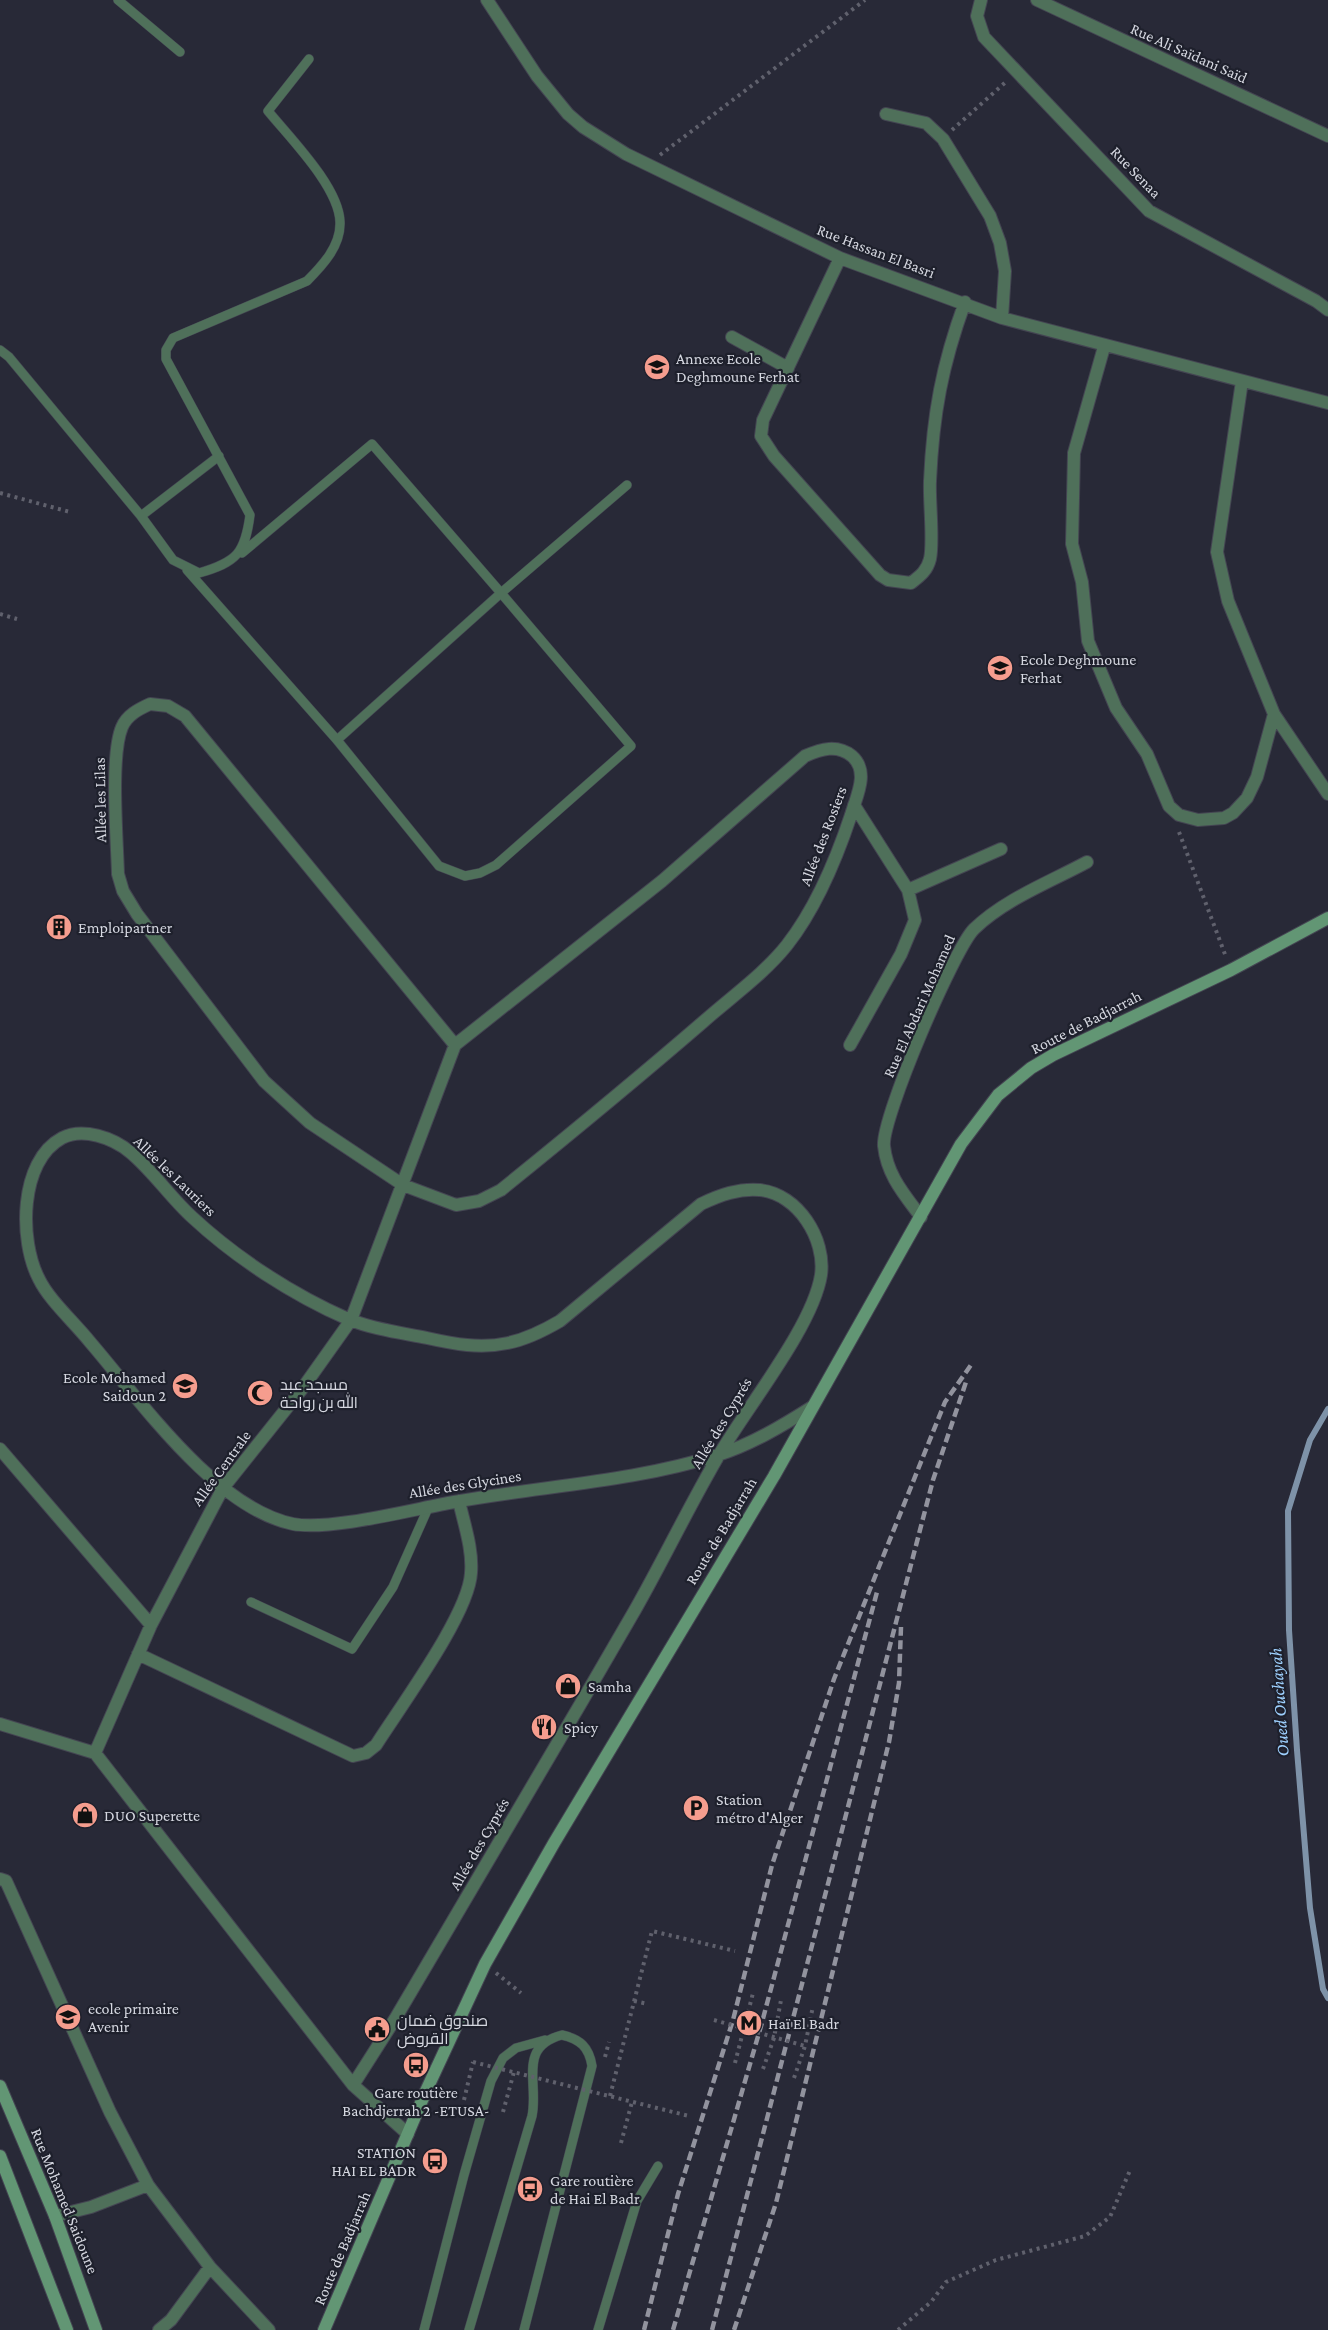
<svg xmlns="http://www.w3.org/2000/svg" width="1328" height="2330" font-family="'Crimson Pro',Cairo,serif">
<rect width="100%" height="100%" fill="#282937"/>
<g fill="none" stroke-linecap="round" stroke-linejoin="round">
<path stroke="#7e92a8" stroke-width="6" d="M1328,1409l-18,31 -22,71 1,119 8,120 13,158 13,81 5,9"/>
<defs>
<path id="lane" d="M118,0l62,52
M0,350l9,7 132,159 32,44 26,13c38,-11 46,-20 51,-58l-84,-156v-9l7,-12 134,-57c15,-15 34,-35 33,-59 -1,-35 -50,-84 -72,-111l41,-52
M141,516l78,-60
M242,553l130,-109 129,149 -164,147
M187,570l150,170 102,126 26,10 15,-3 16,-8 135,-119 -130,-153 126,-108
M251,1602l101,47 41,-62 36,-81
M424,2330l40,-155 27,-94 12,-23 13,-10 29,-8
M469,2330l63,-214c7,-33 -15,-69 30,-81 18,4 27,12 30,31l-68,264
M598,2330l39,-129 21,-35"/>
<path id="street" d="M487,0l50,76 31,38 15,13 43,27 214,104 162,60 326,85
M981,0l-4,16 7,21 165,174 167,90 12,9
M1037,0l291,136
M886,114l40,9 17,16 47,77 10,27 5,28 -3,47
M840,258l-77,162 -2,16 13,20 106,119 8,5 23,3c9,-7 16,-12 19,-24 4,-18 -1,-57 0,-78 3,-67 12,-116 35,-179
M732,337l56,31
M1104,347l-30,106 -2,91 10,38 6,59 28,67 31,46 22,52 10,9 19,5 26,-2 9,-5 14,-15 10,-21 17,-63
M1242,381l-25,171 11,49 46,113 54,80
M150,704l18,2 17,10 270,329 207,-164 143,-125c16,-7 32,-12 47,0 18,16 4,41 -1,59 -15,45 -35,93 -64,130 -23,29 -56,52 -84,77 -66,57 -134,113 -202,168l-22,11 -23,4 -53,-20 -93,-62 -46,-42 -127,-167 -14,-23 -5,-17c-1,-35 -8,-119 4,-147 5,-12 17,-18 28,-23z
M908,890l93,-41
M850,1045l51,-91 14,-34 -7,-30 -54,-85
M921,1217c-17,-23 -34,-42 -37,-71 -3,-27 70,-197 90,-217 31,-30 76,-47 113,-67
M0,1449l151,176
M138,1654l215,102 13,-3 10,-8c24,-38 93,-131 95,-172 2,-24 -7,-49 -12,-72
M0,1724l95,29 258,332 55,49
M95,1753l56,-128 72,-137 79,-99 49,-69 104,-275
M0,1879l6,2 104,231 38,73 62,82 59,63
M353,2085l42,-66c80,-136 161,-272 240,-409 29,-51 54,-104 84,-155 28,-48 94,-129 102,-180 5,-36 -23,-81 -61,-85 -21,-2 -40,5 -59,14l-141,117c-17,10 -33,18 -52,22 -28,6 -54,1 -81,-5 -25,-5 -55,-9 -79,-19 -55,-24 -112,-61 -156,-102 -22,-20 -39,-46 -62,-65 -17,-14 -47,-25 -68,-14 -43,23 -43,103 -23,141 10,21 36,44 51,63 50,58 125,166 203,182 37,7 121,-15 161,-22 88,-16 179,-20 264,-47 34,-11 64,-29 94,-48
M55,2216l36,-9 57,-22
M159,2330l12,-10 39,-53"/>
<path id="secondary" d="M0,2086l55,130 41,114
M0,2156l67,174
M324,2330l102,-239 59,-127 69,-121 220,-367 187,-332 37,-49 33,-27 22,-13 178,-85 97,-52"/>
</defs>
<use href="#lane" stroke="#444552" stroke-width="10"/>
<use href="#street" stroke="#444552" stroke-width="14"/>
<use href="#secondary" stroke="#444552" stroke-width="14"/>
<path stroke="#60616d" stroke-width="4" stroke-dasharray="3 4.5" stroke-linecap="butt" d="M952,130l55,-49
M660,155l205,-155
M0,493l70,19
M0,614l17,5
M1179,832l47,125
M496,1973l25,20
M634,2001l14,3
M605,2057l4,-15
M735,2063l18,-70
M763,2069l11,-31 7,-38
M794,2078l11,-32 8,-40
M610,2096l42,-165 83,20
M464,2100l9,-38
M503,2112l11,-40
M621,2143l11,-41
M898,2330l33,-28 15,-20 50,-22 89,-24 25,-19 21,-49"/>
<use href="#lane" stroke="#4f705a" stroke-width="9"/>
<use href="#street" stroke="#4f705a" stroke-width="12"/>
<use href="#secondary" stroke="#629674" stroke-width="12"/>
<path stroke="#92939e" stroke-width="4.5" stroke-dasharray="9 4.5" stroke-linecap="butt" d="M644,2330l34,-136 55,-174 39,-155 62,-186 111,-277 26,-37
M673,2330l88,-304 116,-434
M712,2330l221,-850 34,-101
M734,2330l42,-127 113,-461 10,-59 2,-56"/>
<path stroke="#60616d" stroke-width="4" stroke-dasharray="3 4.5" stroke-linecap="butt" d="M714,2020l91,26
M473,2062l216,54"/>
</g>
<defs>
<symbol id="school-disc" viewBox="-11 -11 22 22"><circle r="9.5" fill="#f59d8e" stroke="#1e202c"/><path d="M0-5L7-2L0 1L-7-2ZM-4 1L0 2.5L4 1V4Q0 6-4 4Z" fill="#111"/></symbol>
<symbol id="building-disc" viewBox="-11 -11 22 22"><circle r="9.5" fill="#f59d8e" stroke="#1e202c"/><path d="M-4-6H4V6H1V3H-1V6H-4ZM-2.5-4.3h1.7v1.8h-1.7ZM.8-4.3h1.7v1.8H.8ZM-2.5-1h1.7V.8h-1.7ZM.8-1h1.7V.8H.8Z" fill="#111"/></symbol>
<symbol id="mosque-disc" viewBox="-11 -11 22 22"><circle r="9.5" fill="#f59d8e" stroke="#1e202c"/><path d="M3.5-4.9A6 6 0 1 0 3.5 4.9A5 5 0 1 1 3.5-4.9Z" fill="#111"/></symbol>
<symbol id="shop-disc" viewBox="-11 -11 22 22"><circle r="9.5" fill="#f59d8e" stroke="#1e202c"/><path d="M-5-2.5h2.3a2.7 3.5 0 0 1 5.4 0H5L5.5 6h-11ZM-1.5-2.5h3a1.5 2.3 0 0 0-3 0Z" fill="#111"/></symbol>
<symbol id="restaurant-disc" viewBox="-11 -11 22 22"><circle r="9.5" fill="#f59d8e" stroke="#1e202c"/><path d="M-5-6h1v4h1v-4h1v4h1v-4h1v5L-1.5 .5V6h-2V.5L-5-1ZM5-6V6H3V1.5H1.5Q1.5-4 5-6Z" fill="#111"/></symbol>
<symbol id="parking-disc" viewBox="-11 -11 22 22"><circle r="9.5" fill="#f59d8e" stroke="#1e202c"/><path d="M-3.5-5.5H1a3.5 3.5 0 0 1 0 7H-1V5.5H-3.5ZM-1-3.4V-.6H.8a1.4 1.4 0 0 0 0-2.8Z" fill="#111"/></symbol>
<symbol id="metro-disc" viewBox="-11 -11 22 22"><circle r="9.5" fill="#f59d8e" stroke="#1e202c"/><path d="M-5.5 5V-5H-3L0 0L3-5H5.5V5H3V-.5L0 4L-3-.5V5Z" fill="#111"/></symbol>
<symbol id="civic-disc" viewBox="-11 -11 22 22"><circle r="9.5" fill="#f59d8e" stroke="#1e202c"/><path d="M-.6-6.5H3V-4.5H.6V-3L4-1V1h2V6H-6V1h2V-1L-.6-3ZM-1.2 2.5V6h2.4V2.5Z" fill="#111"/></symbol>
<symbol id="bus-disc" viewBox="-11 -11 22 22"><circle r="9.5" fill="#f59d8e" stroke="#1e202c"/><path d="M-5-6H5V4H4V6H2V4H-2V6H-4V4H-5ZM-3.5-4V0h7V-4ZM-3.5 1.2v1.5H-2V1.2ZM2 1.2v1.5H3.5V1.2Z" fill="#111"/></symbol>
</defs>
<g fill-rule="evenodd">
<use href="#school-disc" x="642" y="352" width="30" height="30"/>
<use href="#school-disc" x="985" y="653" width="30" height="30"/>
<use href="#building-disc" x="44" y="912" width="30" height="30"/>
<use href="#school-disc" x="170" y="1371" width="30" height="30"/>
<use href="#mosque-disc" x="245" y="1378" width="30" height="30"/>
<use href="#shop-disc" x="553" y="1671" width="30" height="30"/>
<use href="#restaurant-disc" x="529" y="1712" width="30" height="30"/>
<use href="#parking-disc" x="681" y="1793" width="30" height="30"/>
<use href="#shop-disc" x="70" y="1800" width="30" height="30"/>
<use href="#school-disc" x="53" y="2002" width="30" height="30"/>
<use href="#metro-disc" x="734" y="2008" width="30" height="30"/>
<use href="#civic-disc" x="362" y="2014" width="30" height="30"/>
<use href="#bus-disc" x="401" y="2050" width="30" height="30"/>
<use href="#bus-disc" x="420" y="2146" width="30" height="30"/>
<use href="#bus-disc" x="515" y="2174" width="30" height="30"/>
</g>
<g text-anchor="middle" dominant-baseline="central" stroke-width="4.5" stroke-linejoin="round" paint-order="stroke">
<g font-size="16" fill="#d5d7e0" stroke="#1e202c">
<text transform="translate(1189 53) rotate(24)">Rue Ali Saïdani Saïd</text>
<text transform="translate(1136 172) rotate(46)">Rue Senaa</text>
<text transform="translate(876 251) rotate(21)">Rue Hassan El Basri</text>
<text transform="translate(100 800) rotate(-91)">Allée les Lilas</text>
<text transform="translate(823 836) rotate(-69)">Allée des Rosiers</text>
<text transform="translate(919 1006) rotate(-66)">Rue El Abdari Mohamed</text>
<text transform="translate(1086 1022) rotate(-27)">Route de Badjarrah</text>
<text transform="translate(175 1176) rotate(44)">Allée les Lauriers</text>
<text transform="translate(721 1423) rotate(-59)">Allée des Cyprés</text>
<text transform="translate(221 1468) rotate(-54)">Allée Centrale</text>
<text transform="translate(465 1484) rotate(-9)">Allée des Glycines</text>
<text transform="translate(721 1531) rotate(-59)">Route de Badjarrah</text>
<text transform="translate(479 1844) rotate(-60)">Allée des Cyprés</text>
<text transform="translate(65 2201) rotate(68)">Rue Mohamed Saidoune</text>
<text transform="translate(342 2248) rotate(-67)">Route de Badjarrah</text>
</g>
<g font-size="16" fill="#d5d7e0" stroke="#1e202c" text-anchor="start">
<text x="676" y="358">Annexe Ecole<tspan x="676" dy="18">Deghmoune Ferhat</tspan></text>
<text x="1020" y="659">Ecole Deghmoune<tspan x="1020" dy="18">Ferhat</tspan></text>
<text x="78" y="927">Emploipartner</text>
<text x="166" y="1377" text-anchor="end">Ecole Mohamed<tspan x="166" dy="18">Saidoun 2</tspan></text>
<text x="280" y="1384">مسجد عبد<tspan x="280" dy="18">الله بن رواحة</tspan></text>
<text x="588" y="1686">Samha</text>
<text x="564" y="1727">Spicy</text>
<text x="716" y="1799">Station<tspan x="716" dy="18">métro d'Alger</tspan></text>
<text x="104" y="1815">DUO Superette</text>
<text x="88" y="2008">ecole primaire<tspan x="88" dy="18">Avenir</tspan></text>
<text x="397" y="2020">صندوق ضمان<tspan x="397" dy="18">القروض</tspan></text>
<text x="768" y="2023">Haï El Badr</text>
<text x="416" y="2092" text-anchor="middle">Gare routière<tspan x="416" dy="18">Bachdjerrah 2 -ETUSA-</tspan></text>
<text x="416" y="2152" text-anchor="end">STATION<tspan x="416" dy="18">HAI EL BADR</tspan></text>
<text x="550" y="2180">Gare routière<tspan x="550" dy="18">de Hai El Badr</tspan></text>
</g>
<g font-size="18" font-style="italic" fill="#9dcffd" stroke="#1e202c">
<text transform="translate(1279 1702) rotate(-94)">Oued Ouchayah</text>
</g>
</g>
</svg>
